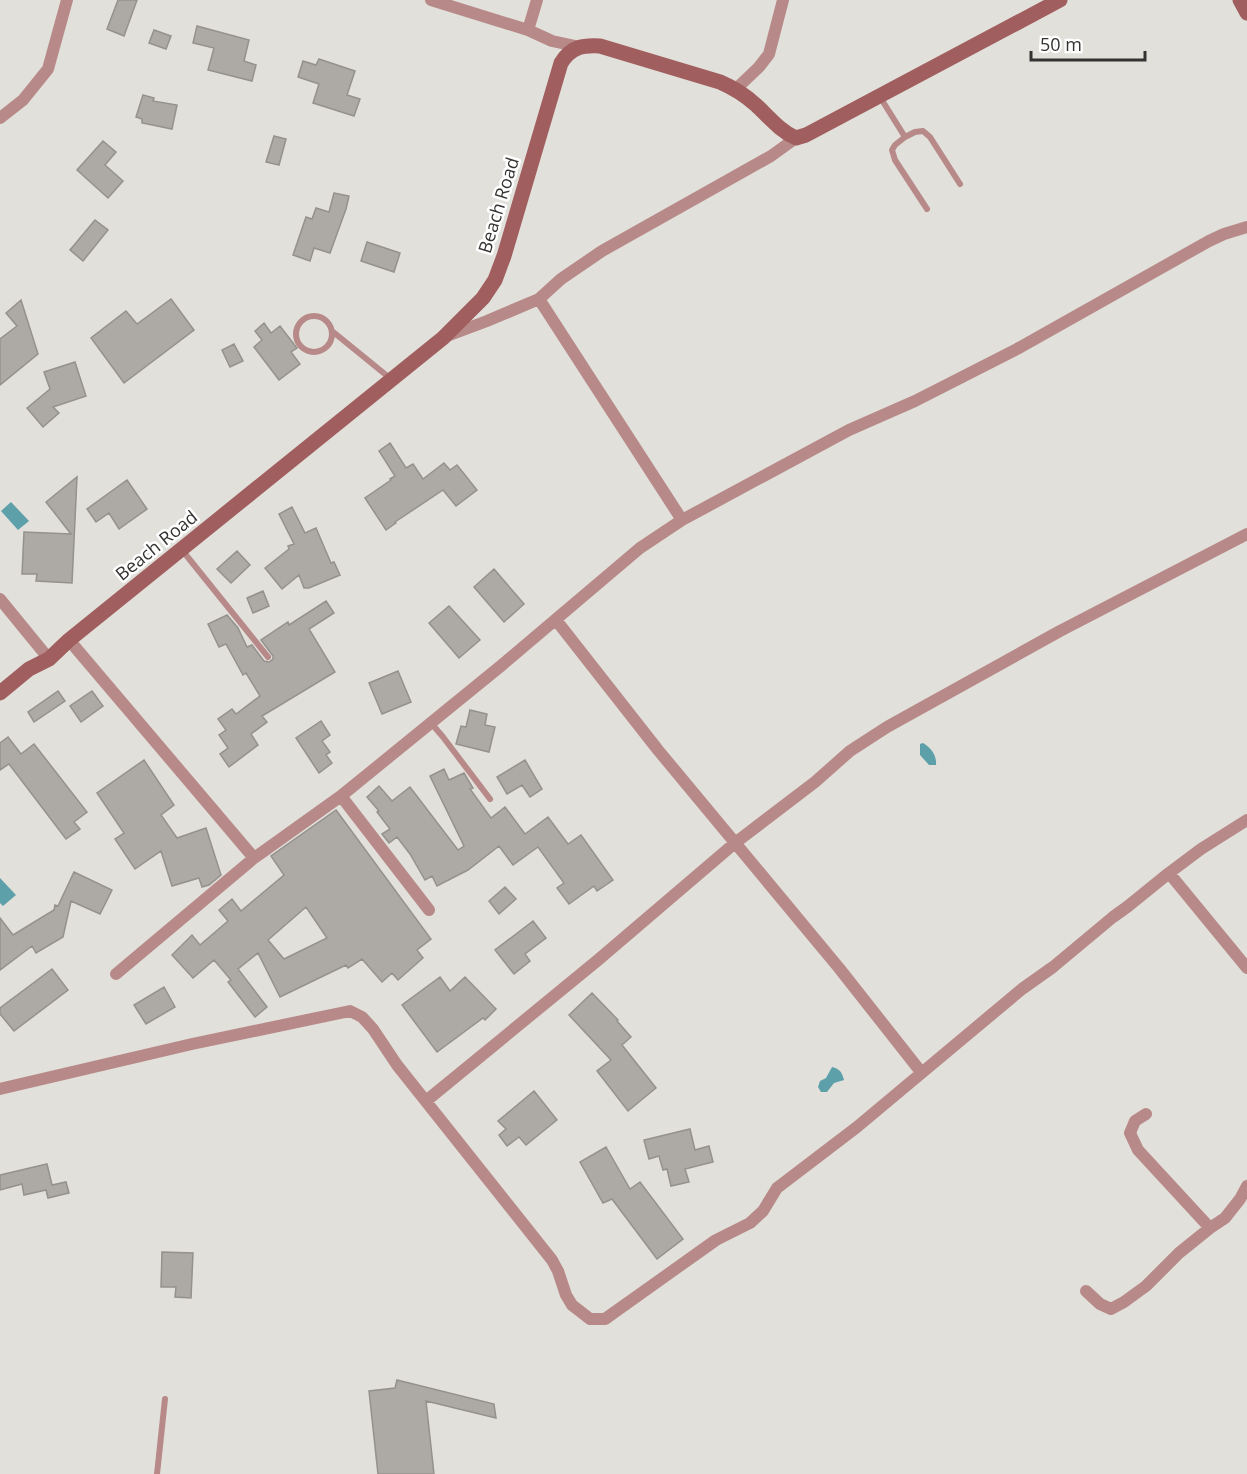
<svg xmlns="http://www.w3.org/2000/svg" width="1247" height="1474" font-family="'Open Sans',sans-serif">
<rect width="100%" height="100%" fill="#e1e0da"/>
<path fill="#5ea0aa" d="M11,502l18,19 -11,9 -17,-19z
M923,743c8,5 14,12 13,22h-7l-9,-10v-11z
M0,878l16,17 -13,11 -3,-3z
M832,1067c8,2 10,5 12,13l-10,3 -7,9h-6l-3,-5 2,-6 6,-3z"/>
<path fill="#ada9a5" stroke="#95918d" stroke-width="1.5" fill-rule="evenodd" d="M118,0h19l-13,36 -17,-7z
M197,26l52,14 -5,21 12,4 -4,16 -44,-11 6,-22 -21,-5z
M154,30l17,6 -5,13 -17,-6z
M319,59l36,12 -8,24 13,4 -6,17 -41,-13 6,-19 -21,-7 5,-16 13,4z
M143,95l11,3 -1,3 24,4 -5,24 -30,-6v-4l-6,-2z
M274,136l12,3 -7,26 -13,-3z
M103,141l13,11 -11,13 18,16 -15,17 -31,-28z
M334,193l15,3 -3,13 -16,44 -16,-5 -4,13 -17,-6 13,-38 6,2 4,-11 13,4z
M95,220l13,10 -25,31 -13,-11z
M367,242l33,11 -6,19 -33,-11z
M171,299l23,31 -70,53 -33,-45 35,-27 11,13z
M21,300l17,54 -38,31v-46l17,-13 -11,-13z
M264,323l7,10 9,-7 17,22 -6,4 9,12 -21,16 -25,-33 8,-7 -7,-9z
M234,344l9,17 -13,6 -8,-17z
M75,362l11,34 -33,11 6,6 -16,14 -16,-19 23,-19 -6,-17z
M390,443l16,25 7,-4 10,15 21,-16 6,7 7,-5 20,25 -21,16 -13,-16 -48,32 1,1 -10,7 -21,-32 26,-18 -1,-1 5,-3 -16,-25z
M77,477l-5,106 -36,-2 1,-7h-15l2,-42 47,2 -25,-32z
M127,480l20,29 -28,20 -10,-16 -13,9 -9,-13z
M292,507l13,26 11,-5 15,35 3,-1 6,13 -31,13h-5l-5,-13 -17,14 -17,-21 24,-19 -1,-3 6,-2 -15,-30z
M237,551l13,14 -19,18 -14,-14z
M494,569l30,35 -20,18 -30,-35z
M263,591l6,15 -16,7 -6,-15z
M326,601l8,12 -25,16 26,43 -73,44 5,6 -16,12 7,11 -29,22 -9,-13 8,-6 -9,-13 7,-5 -8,-11 14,-10 4,5 24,-18 -14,-23 -3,2 -17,-31 -7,3 -11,-23 19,-9 11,13 9,19 5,-2 12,16 5,1 4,-3v-3l-12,-16 27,-18 1,3z
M449,606l31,34 -21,18 -30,-35z
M398,671l13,31 -29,12 -13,-31z
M58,691l7,10 -31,21 -6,-10z
M92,691l11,15 -22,16 -11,-16z
M470,710l17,4 -2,11 10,2 -6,25 -33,-8 5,-18 5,1z
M321,721l9,14 -8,6 8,11 -4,3 6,8 -13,10 -23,-35z
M8,737l13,17 13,-10 53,68 -13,10 6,7 -14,10 -57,-75 -9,6v-27z
M144,760l30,45 -13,10 16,23 29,-10 15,47 -12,10 -7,2 -3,-9 -27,8 -11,-35 -26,18 -20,-30 9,-6 -27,-40z
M525,760l17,29 -12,8 -8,-12 -15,9 -10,-17z
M444,769l5,11 15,-7 9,15 -3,1 21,29 14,-11 20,27 23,-17 20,27 13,-9 32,45 -16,11 -3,-5 -25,18 -12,-16 7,-5 -26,-36 -25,18 -14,-19 -31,24 -31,16 -5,-10 -7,4 -15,-26 -13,-17 -8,6 -7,-9 8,-5 -13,-17 2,-1 -12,-14 12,-11 13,15 18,-14 48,63 6,-4 -34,-70z
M336,810l95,129 -14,11 6,8 -25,22 -6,-7 -10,9 -20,-23 -14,9 -2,-3 -66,32 -22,-44 -20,16 29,38 -12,10 -27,-35 3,-2 -17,-20 -21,18 -21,-23 20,-20 8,10 28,-24 -9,-11 13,-11 9,12 43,-36 -13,-19zM306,907l21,31 -43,21 -16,-19z
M74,872l38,18 -12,24 -29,-13 -8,36 -27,16 -4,-7 -32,24v-52l13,17 41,-25 1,-5 3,1z
M505,887l11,12 -17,15 -10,-13z
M533,921l13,17 -21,16 5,7 -16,13 -19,-24z
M52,969l16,21 -54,41 -14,-17v-6z
M440,977l10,14 15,-14 31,32 -11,11 -2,-2 -46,34 -35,-47z
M164,987l11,20 -29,17 -12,-19z
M592,993l26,27 -1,1 14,16 -9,8 34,43 -28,23 -31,-40 14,-11 -42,-45z
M534,1091l23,29 -31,25 -7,-8 -12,9 -8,-11 7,-6 -8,-8z
M690,1129l5,21 14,-4 4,16 -28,7 4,13 -18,4 -4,-17 -4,1 -4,-14 -10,3 -5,-19z
M606,1147l24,42 10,-7 43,57 -26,20 -45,-60 -9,4 -23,-41z
M47,1164l5,21 14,-3 3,11 -21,5 -2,-8 -22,5 -2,-11 -22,6v-15z
M162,1252l31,1 -2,45 -16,-1 1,-10h-15z
M397,1380l97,24 2,14 -70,-17 8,73h-56l-9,-83 26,-3z"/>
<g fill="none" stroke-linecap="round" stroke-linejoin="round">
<path stroke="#b88989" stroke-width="6" d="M880,97l25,40 10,-5 8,-1 7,6 30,47
M905,137l-10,8 -3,5 3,10 32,49
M296 334a18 18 0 1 1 36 0a18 18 0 1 1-36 0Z
M332,331l59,48
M182,550l86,107
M431,723l12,14 47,62
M157,1474l8,-75"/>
<path stroke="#b88989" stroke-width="12" d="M431,0l97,30 24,11 28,6
M528,30l9,-30
M736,89l23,-22 10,-13 14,-54
M0,118l23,-18 25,-31 19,-69
M539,299l143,221
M447,336l40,-15 52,-22 22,-20 41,-28 169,-95 25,-18
M0,599l49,60
M556,620l102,130 181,218 82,104
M69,640l185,218
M341,796l88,114
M1169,873l78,95
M116,974l138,-116 87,-62 161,-131 138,-117 42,-28 167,-90 66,-29 102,-52 192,-108 15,-7 23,-7
M0,1089l192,-45 158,-33 12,6 11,12 24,36 155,195 6,11 8,24 6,10 18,14h15l111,-79 34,-17 13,-12 14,-23 80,-61 165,-138 31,-22 60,-50 14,-10 42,-34 32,-24 46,-29
M426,1101l172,-141 137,-117 80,-61 35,-31 37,-24 173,-96 187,-97
M1146,1114l-11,7 -5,12 8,17 72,78
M1086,1291l14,13 11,5 13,-7 22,-16 33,-33 31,-25 15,-10 15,-19 7,-13"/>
<path stroke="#a15e5f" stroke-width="15" d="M1240,0l7,13
M0,693l29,-24 20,-10 20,-19 374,-302 40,-40 12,-18 9,-24 57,-193c10,-16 21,-18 39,-17l120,36c14,6 25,13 36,23 13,12 24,26 40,33l10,-3 254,-135"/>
</g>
<g text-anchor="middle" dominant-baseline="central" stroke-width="5" stroke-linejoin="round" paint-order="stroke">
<g font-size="18" fill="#343331" stroke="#fff">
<text transform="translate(498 205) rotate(-73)">Beach Road</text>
<text transform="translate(156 545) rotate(-39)">Beach Road</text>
</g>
</g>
<path d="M1031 51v9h114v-9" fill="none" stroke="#343331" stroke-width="3"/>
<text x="1040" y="51" font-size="18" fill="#343331" stroke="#ffffff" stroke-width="4.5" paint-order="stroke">50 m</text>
</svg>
